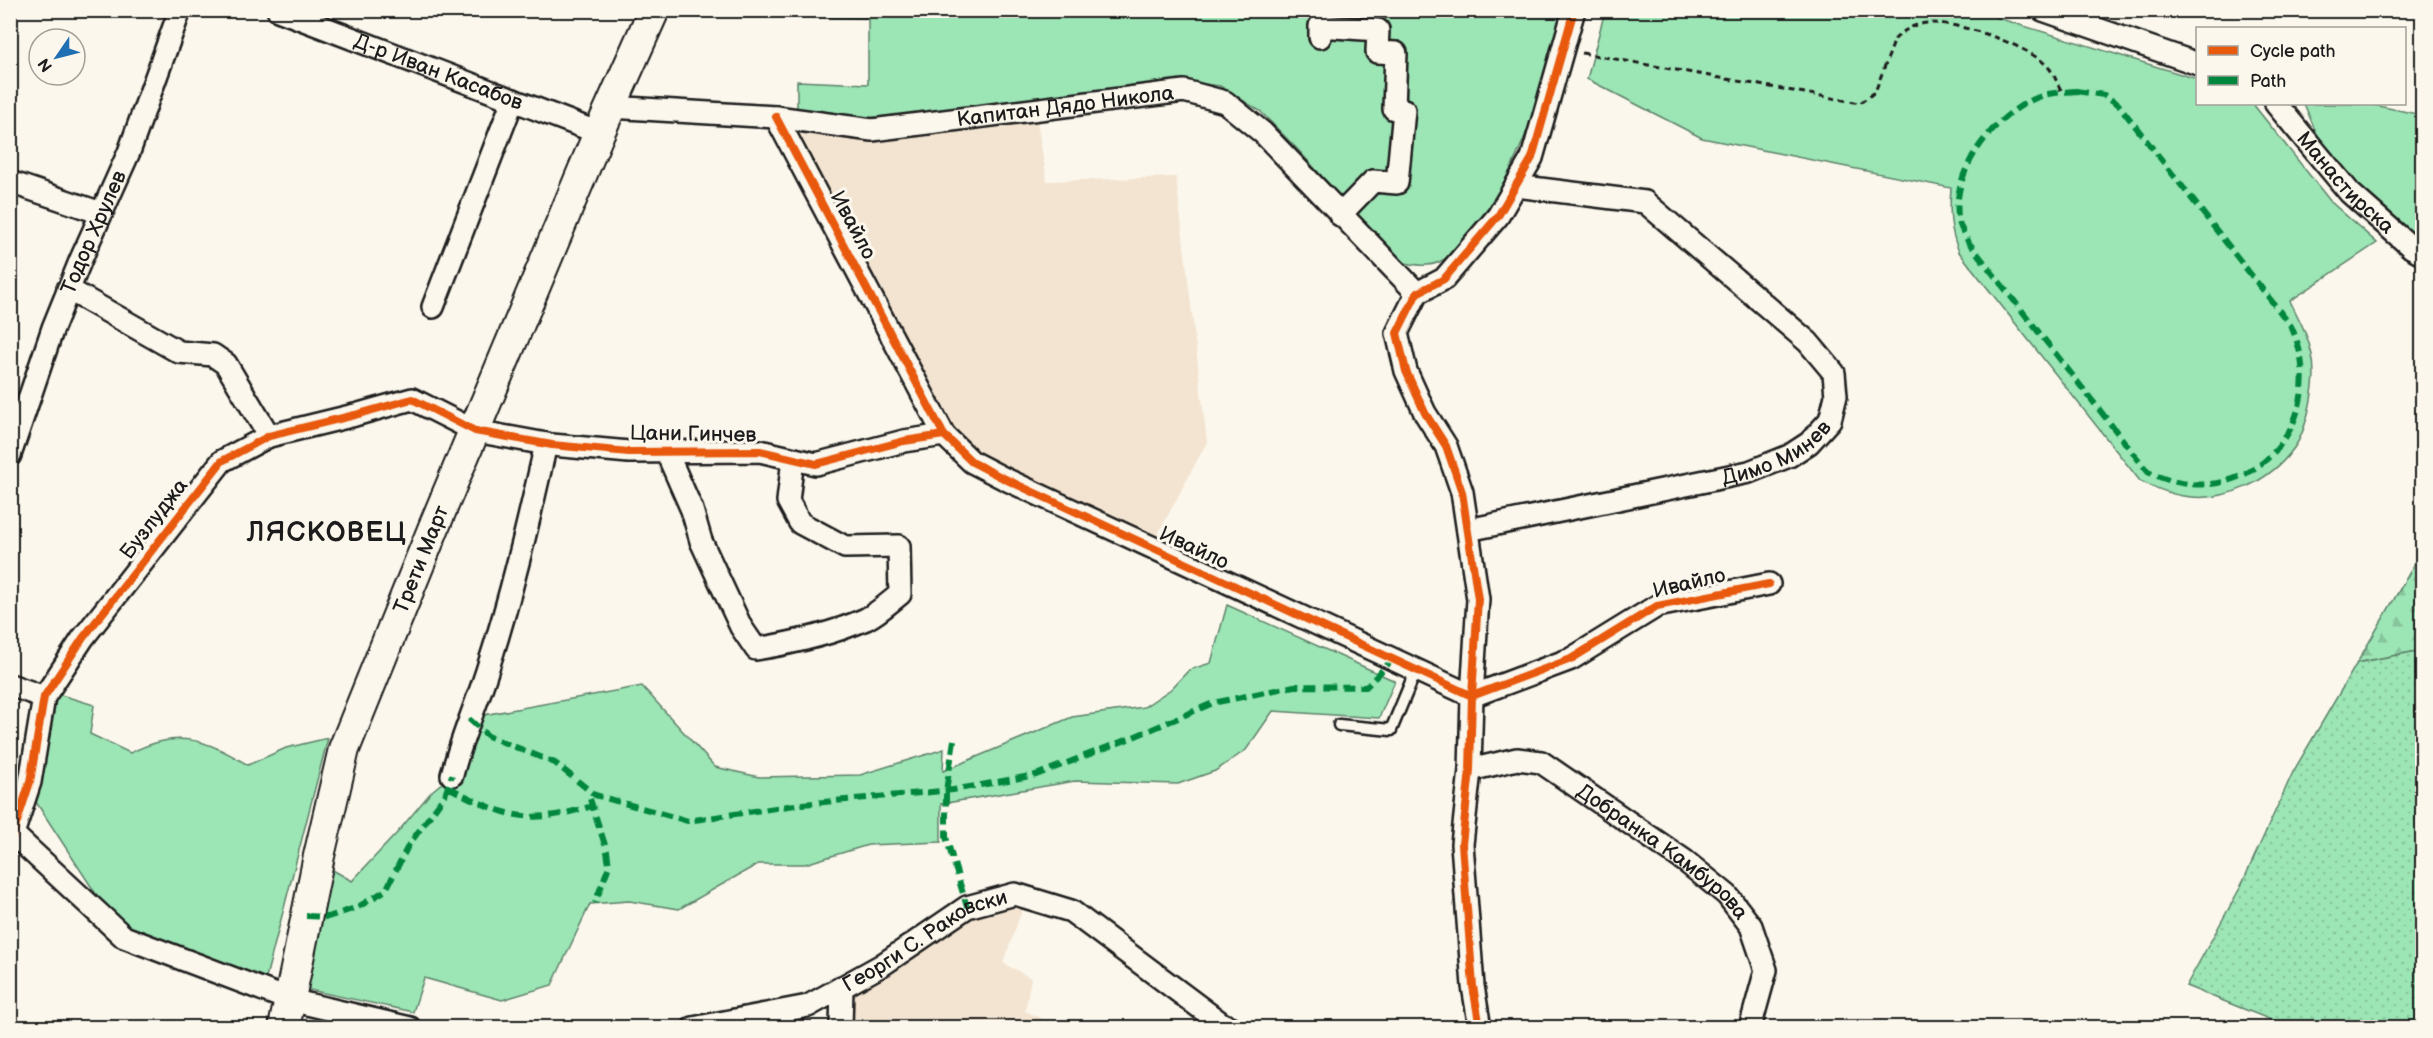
<svg xmlns="http://www.w3.org/2000/svg" width="2433" height="1038" font-family="'Balsamiq Sans',sans-serif">
<defs>
<pattern id="forest-firs" width="22" height="20" patternUnits="userSpaceOnUse" patternTransform="scale(1.5)"><rect width="22" height="20" fill="#9ce5b5"/><path d="M5 1l3.5 6h-7zM16 11l3.5 6h-7z" fill="#86c49b"/></pattern>
<pattern id="garden-dots" width="8" height="8" patternUnits="userSpaceOnUse" patternTransform="scale(1.5)"><rect width="8" height="8" fill="#9ce5b5"/><path d="M2 2h.1M6 6h.1" fill="none" stroke="#86c49b" stroke-width="1.8" stroke-linecap="round"/></pattern>
</defs>
<rect width="100%" height="100%" fill="#fbf7ec"/>
<filter id="ink" filterUnits="userSpaceOnUse"><feTurbulence type="fractalNoise" baseFrequency=".0167" numOctaves="2"/><feDisplacementMap in="SourceGraphic" scale="12" xChannelSelector="R" yChannelSelector="G"/><feConvolveMatrix kernelMatrix="1 2 1 2 8 2 1 2 1" color-interpolation-filters="sRGB"/></filter>
<g filter="url(#ink)">
<path fill="#f3e4d1" d="M1035,109l12,72 129,-4 31,265 -56,105 -207,-112 -164,-317z
M1025,902l-22,61 28,15 -6,33 25,11 -1,5 -208,1 1,-41 125,-80z"/>
<path fill="url(#forest-firs)" stroke="#5c8068" stroke-width="1.5" d="M2422,551v99l-65,13z"/>
<path fill="#9ce5b5" stroke="#5c8068" stroke-width="1.5" d="M801,11h760c-18,76 -38,157 -89,219 -10,13 -18,25 -33,32 -12,6 -28,2 -40,0l-99,-110 -40,-41 -40,-25 -33,-4 -315,48 -75,-10v-39l71,3v-66l-67,-1z
M1605,11h370l222,68 1,25h55l78,98 46,41 -87,58c9,18 18,34 22,54 4,17 1,34 -2,50 -3,14 -7,31 -16,43 -24,34 -70,55 -111,48 -15,-2 -29,-9 -43,-15l-181,-229c-9,-22 -10,-40 -8,-64l-249,-50 -115,-59z
M2304,104h65l53,11v125c-36,-22 -76,-63 -100,-98 -8,-11 -12,-26 -18,-38z
M1227,605l168,76 -16,37 -106,-7 -27,39 -31,21 -37,13 -103,-3 -134,23v38l-73,3 -63,19h-47l-79,45 -50,-8 -39,3 -38,81 -50,15 -78,-22 -11,34 -108,-23 26,-120 21,12 45,-48 35,-42 22,-18 24,-57 164,-30 73,81 44,10 101,-2 84,-26 -1,22 129,-54 72,-10 27,-18 18,-19 22,-7z
M51,692l43,13 -4,29 40,19c47,-24 74,-15 118,12l38,-17 42,-10 -65,251 -139,-52 -90,-138z"/>
<path fill="url(#garden-dots)" stroke="#5c8068" stroke-width="1.5" d="M2422,650v377h-133l-103,-41 54,-98 53,-116 64,-109z"/>
<g fill="none" stroke-linecap="round" stroke-linejoin="round">
<defs>
<path id="lane" d="M1339,725l52,5 25,-60"/>
<g id="street">
<path id="s1" d="M278,10l321,123"/>
<path d="M2043,10l155,54"/>
<path d="M1320,37v-11l58,4 -1,22 19,1 -2,56 10,1 -7,73 -24,-2 -33,34"/>
<path id="s2" d="M2276,104l74,89 61,54 11,6"/>
<path id="s3" d="M610,107l166,10 96,13 312,-39 41,11 38,31 154,160"/>
<path d="M776,117l168,318 28,27 31,16 469,218 99,-37 86,-53 112,-22"/>
<path d="M10,182l91,31"/>
<path d="M68,289l111,63 34,3 13,9 43,72"/>
<path d="M433,307l80,-207"/>
<path d="M667,453l25,57 9,31 40,86 15,22c37,-6 76,-15 110,-30 12,-6 24,-17 34,-25l-1,-48 -54,1 -45,-24 -12,-22 5,-42"/>
<path id="s4" d="M10,455l43,-127 28,-69 48,-107 51,-142"/>
<path id="s5" d="M1468,530l281,-58 40,-16 20,-13 21,-23 6,-24 -2,-23 -26,-31 -163,-140 -129,-16"/>
<path d="M10,685l34,12"/>
<path id="s6" d="M1470,770l47,-11 24,3 144,99 42,34 24,31 15,44 -16,58"/>
<path d="M452,775c9,-36 24,-69 35,-104 24,-74 42,-151 59,-227"/>
<path d="M14,835l110,102 166,63 120,28"/>
<path d="M10,843l20,-61 14,-85 39,-59 139,-177 47,-25 86,-21 57,-16 63,32 77,14 77,7 131,-1 56,13 88,-23 40,-6"/>
<path id="s7" d="M693,1028l115,-22 74,-41 85,-58 48,-13 56,17 151,113 10,4"/>
<path d="M841,1028l1,-41"/>
<path d="M1480,1028l-7,-42 -11,-142 8,-74 2,-74 6,-97 -16,-107 -16,-46 -21,-33 -19,-42 -9,-38 20,-40 27,-14 54,-63 34,-58 42,-148"/>
</g>
<g id="secondary">
<path id="s8" d="M284,1028l35,-172 25,-107 94,-232 161,-384 55,-123"/>
</g>
</defs>
<use href="#lane" stroke="#1c1c1c" stroke-width="15"/>
<use href="#street" stroke="#1c1c1c" stroke-width="26"/>
<use href="#secondary" stroke="#1c1c1c" stroke-width="34"/>
<path stroke="#1c1c1c" stroke-width="3" stroke-dasharray="6 4.5" stroke-linecap="butt" d="M1582,53l278,50 15,-11 20,-53c9,-9 19,-15 33,-16 28,-2 102,22 121,45 5,6 9,17 13,24"/>
<use href="#lane" stroke="#fbf7ec" stroke-width="10"/>
<use href="#street" stroke="#fbf7ec" stroke-width="21"/>
<use href="#secondary" stroke="#fbf7ec" stroke-width="30"/>
<path stroke="#00873e" stroke-width="6" stroke-dasharray="12 6" stroke-linecap="butt" d="M2076,91l28,4 14,9 173,222c44,96 -44,194 -143,146l-179,-229c-4,-7 -8,-14 -10,-21 -11,-52 41,-116 89,-128 9,-2 19,-2 28,-3z
M469,719l19,17 67,27 40,32 93,26 114,-17 151,-14 83,-15 95,-37 82,-35 81,-17 72,1 26,-27
M954,740l-8,51v46l21,70
M448,787c58,30 80,39 144,19
M590,799l17,52 2,15 -14,37
M306,916l22,1 30,-10 28,-17 22,-44 37,-51 7,-20"/>
<defs>
<path id="cycleway" d="M776,117l168,318 28,27 31,16 469,218 99,-37 86,-53 112,-22
M10,843l20,-61 14,-85 39,-59 139,-177 47,-25 86,-21 57,-16 63,32 77,14 77,7 131,-1 56,13 88,-23 40,-6
M1480,1028l-7,-42 -11,-142 8,-74 2,-74 6,-97 -16,-107 -16,-46 -21,-33 -19,-42 -9,-38 20,-40 27,-14 54,-63 34,-58 42,-148"/>
</defs>
<use href="#cycleway" stroke="#fbf7ec" stroke-width="11"/>
<use href="#cycleway" stroke="#e8590c" stroke-width="8"/>
</g>
</g>
<g text-anchor="middle" dominant-baseline="central" stroke-width="6" stroke-linejoin="round" paint-order="stroke">
<g font-size="21" fill="#1c1c1c" stroke="#fbf7ec">
<text stroke="none"><textPath href="#s1" startOffset="172">Д-р Иван Касабов</textPath></text>
<text stroke="none"><textPath href="#s3" startOffset="458">Капитан Дядо Никола</textPath></text>
<text stroke="none"><textPath href="#s2" startOffset="105">Манастирска</textPath></text>
<text transform="translate(853 225) rotate(62)">Ивайло</text>
<text stroke="none"><textPath href="#s4" startOffset="238">Тодор Хрулев</textPath></text>
<text transform="translate(693 434) rotate(1)">Цани Гинчев</text>
<text stroke="none"><textPath href="#s5" startOffset="320">Димо Минев</textPath></text>
<text transform="translate(154 519) rotate(-52)">Бузлуджа</text>
<text transform="translate(1194 548) rotate(25)">Ивайло</text>
<text stroke="none"><textPath href="#s8" startOffset="490">Трети Март</textPath></text>
<text transform="translate(1689 583) rotate(-13)">Ивайло</text>
<text stroke="none"><textPath href="#s6" startOffset="224">Добранка Камбурова</textPath></text>
<text stroke="none"><textPath href="#s7" startOffset="252">Георги С. Раковски</textPath></text>
</g>
<g font-size="27" font-weight="bold" letter-spacing="1.5" fill="#1c1c1c" stroke="#fbf7ec">
<text x="327" y="533">ЛЯСКОВЕЦ</text>
</g>
</g>
<rect width="2433" height="1038" fill="none" stroke="#fbf7ec" stroke-width="36"/>
<rect x="18" y="18" width="2397" height="1002" fill="none" stroke="#1c1c1c" stroke-width="2" filter="url(#ink)"/>
<rect x="2196" y="27" width="210" height="78" fill="#fbf7ec" stroke="#a29f99" stroke-width="1.5"/>
<rect x="2208" y="46" width="30" height="9" fill="#e8590c" stroke="#a29f99" stroke-width="1.5"/>
<text x="2250" y="57" font-size="18" fill="#1c1c1c">Cycle path</text>
<rect x="2208" y="76" width="30" height="9" fill="#00873e" stroke="#a29f99" stroke-width="1.5"/>
<text x="2250" y="87" font-size="18" fill="#1c1c1c">Path</text>
<g transform="translate(57 57) rotate(235)"><circle r="28" fill="#fbf7ec" stroke="#a29f99" stroke-width="1.5"/>
<path d="M0-4.5L10 22L0 15L-10 22Z" fill="#1f6fb2"/>
<text y="-9" font-size="16" font-weight="bold" text-anchor="middle" fill="#1c1c1c">N</text>
</g>
</svg>
